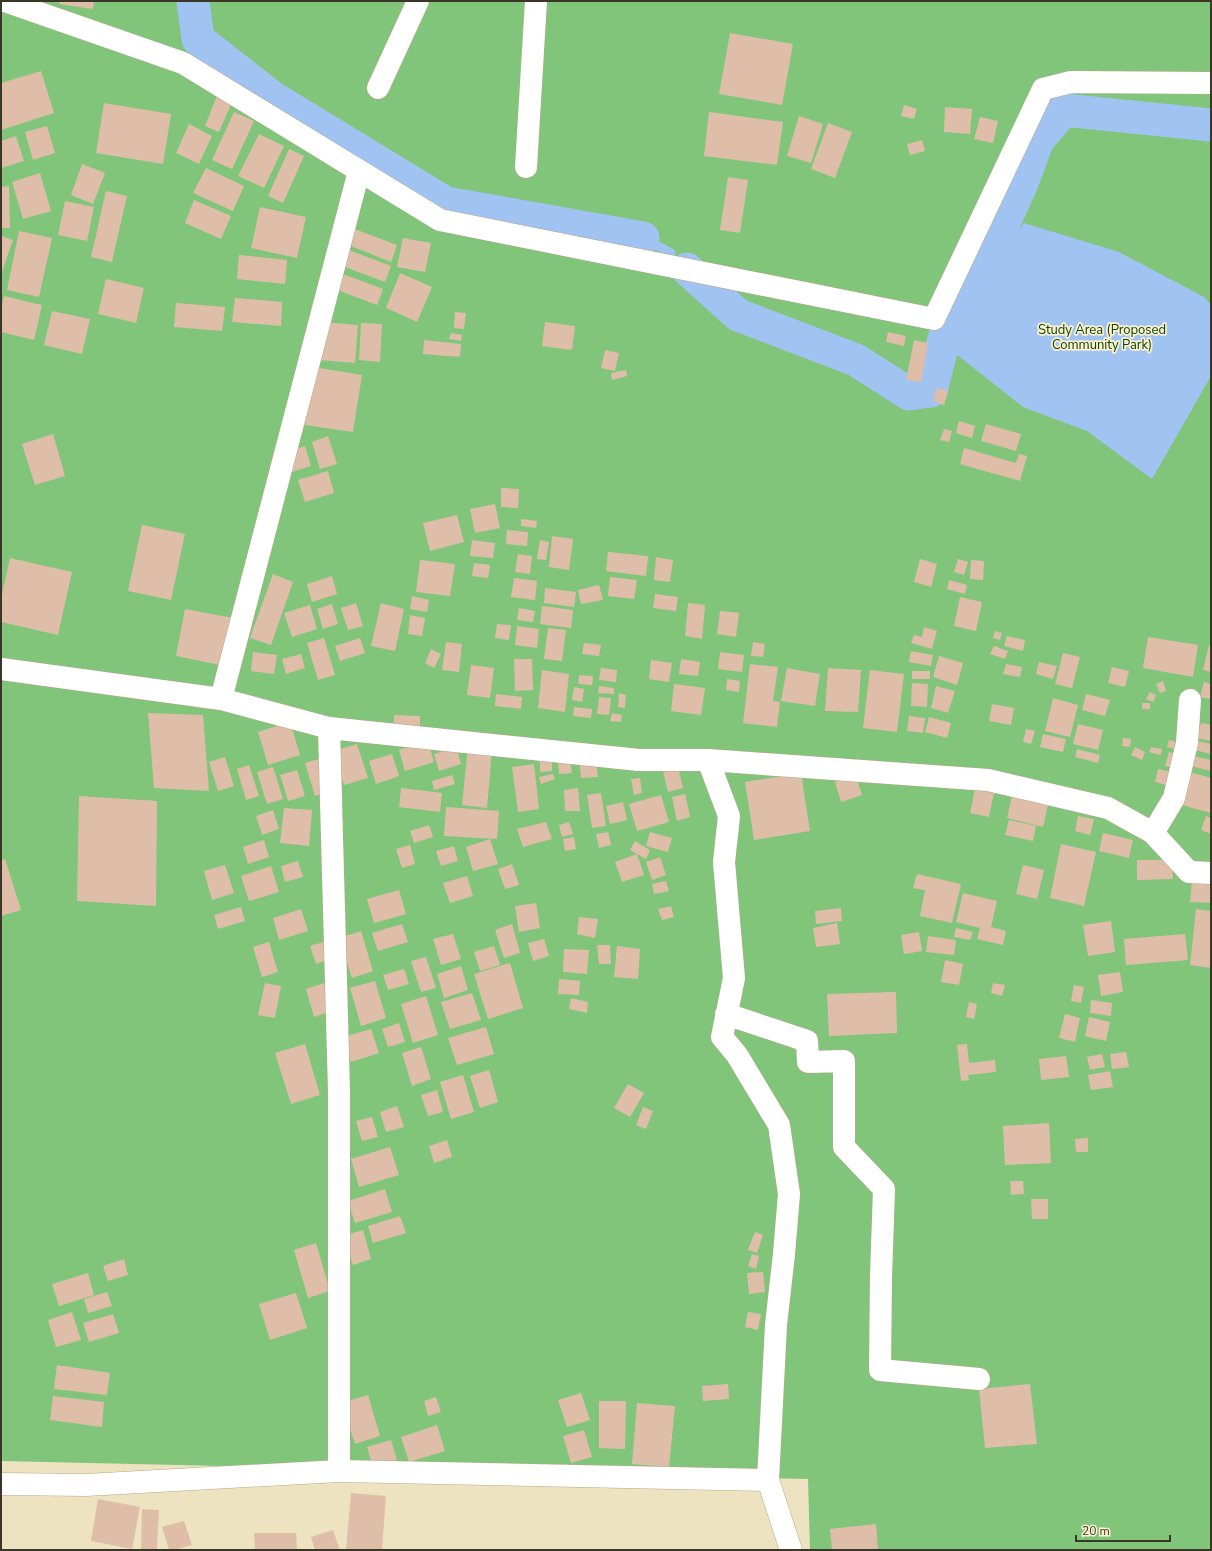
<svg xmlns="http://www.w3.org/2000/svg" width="1212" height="1551" font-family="'Nunito Sans',sans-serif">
<rect width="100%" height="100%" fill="#ede3c0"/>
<path fill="#81c57b" d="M1,1h1210v1549h-401l-2,-71 -807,-18z"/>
<path fill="#a0c3f1" d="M1024,223l95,29 85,45 7,8v71l-59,103 -65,-48 -64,-24 -67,-53 13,-56z"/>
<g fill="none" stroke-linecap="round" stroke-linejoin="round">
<path stroke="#a0c3f1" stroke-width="9" d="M643,238l28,15"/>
<path stroke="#a0c3f1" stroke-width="33" d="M193,1l5,38 74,58 174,106 197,35
M687,269l51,46 118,45 53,34 22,-3 15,-60 38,-63 38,-85 16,-43 26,-30 147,15"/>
</g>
<path fill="#debea8" d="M60,1h34l-1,8 -34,-5z
M730,33l63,11 -11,61 -63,-11z
M41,71l13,42 -53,17v-47z
M217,96l15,6 -13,30 -14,-6z
M104,103l67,11 -8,50 -67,-11z
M904,105l13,4 -3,10 -13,-3z
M945,107l27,2 -2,25 -26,-2z
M234,112l20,9 -22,48 -20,-9z
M709,112l74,10 -6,43 -73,-9z
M799,116l24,8 -12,39 -24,-7z
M980,117l18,4 -5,22 -19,-4z
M828,123l24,9 -17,46 -24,-9z
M189,124l23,12 -13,28 -23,-11z
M47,126l8,27 -22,7 -8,-28z
M259,134l25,12 -20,42 -26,-12z
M16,136l8,25 -23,7v-27z
M922,140l3,11 -15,4 -3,-11z
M289,149l15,7 -21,47 -15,-7z
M82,164l23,9 -12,31 -22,-9z
M206,168l38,18 -11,25 -40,-18z
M40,173l11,38 -28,8 -11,-37z
M728,177l20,3 -8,53 -20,-3z
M9,186l1,42h-9v-41z
M106,191l21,5 -15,66 -21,-5z
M194,200l37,16 -10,23 -36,-16z
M65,201l29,6 -7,34 -29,-6z
M260,207l46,10 -9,41 -46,-10z
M352,228l45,17 -6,17 -45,-18z
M19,231l33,7 -13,59 -32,-7z
M1,236l12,4 -12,35z
M403,238l28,5 -6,29 -28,-5z
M346,249l45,17 -6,16 -45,-17z
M239,255l48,5 -2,24 -48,-5z
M338,272l45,17 -6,16 -45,-17z
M400,273l32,14 -15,35 -31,-14z
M106,279l38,9 -8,35 -38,-9z
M4,296l38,9 -8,35 -33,-8v-22z
M235,298l47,4 -1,24 -49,-4z
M176,303l49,4 -3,24 -48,-4z
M52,311l38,8 -8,35 -38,-9z
M455,312l11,1 -2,16 -10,-1z
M322,322l36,3 -3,38 -36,-3z
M545,322l30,4 -3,24 -30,-4z
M361,323l21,1 -2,38 -21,-2z
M888,332l18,4 -2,10 -18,-4z
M451,333l11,2 -1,6 -12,-2z
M424,340l37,4 -1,13 -37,-3z
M914,340l14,3 -7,39 -15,-2z
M605,350l14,3 -4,18 -14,-3z
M313,367l49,8 -9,57 -48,-7z
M626,370l1,6 -15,4 -1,-7z
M937,388l11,3 -4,14 -11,-4z
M959,421l16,5 -3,12 -16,-5z
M986,424l35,10 -5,17 -35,-10z
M944,429l8,2 -3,11 -9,-2z
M53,434l12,42 -30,9 -13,-41z
M328,436l9,28 -17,5 -8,-27z
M305,446l6,20 -19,6 -6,-20z
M964,448l52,15 3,-9 8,2 -7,25 -60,-17z
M328,471l6,22 -29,9 -7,-22z
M501,488l18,1 -1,19 -17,-1z
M495,504l5,24 -25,5 -5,-24z
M457,515l7,27 -34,9 -7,-28z
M521,519l16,2 -1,7 -15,-2z
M142,525l43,9 -14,66 -43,-9z
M507,530l21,2 -1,14 -21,-2z
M552,536l21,3 -4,31 -20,-3z
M472,540l23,3 -2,15 -23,-2z
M540,540l9,2 -3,18 -9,-1z
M608,552l40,4 -2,20 -40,-5z
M518,554l14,2 -2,18 -15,-2z
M656,557l17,3 -3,22 -16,-2z
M10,558l62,14 -14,63 -57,-13v-23z
M920,559l17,5 -6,23 -17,-5z
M958,559l10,3 -4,13 -10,-3z
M420,560l35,4 -5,32 -34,-4z
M971,560l13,1 -1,19 -13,-1z
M474,563l16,2 -2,13 -16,-2z
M273,574l20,8 -22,63 -21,-7z
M332,576l5,18 -25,8 -5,-18z
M610,577l27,3 -3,19 -26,-3z
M514,578l23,3 -2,19 -24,-3z
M949,580l18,5 -2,9 -18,-5z
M599,585l4,15 -22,4 -3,-14z
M545,588l31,4 -2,15 -30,-4z
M655,594l23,3 -2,14 -23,-3z
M412,596l17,4 -2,12 -17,-3z
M960,597l22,5 -6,29 -22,-5z
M356,603l7,23 -15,4 -7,-22z
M381,603l23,6 -9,42 -24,-5z
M688,603l17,2 -3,34 -17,-3z
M332,604l6,20 -15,5 -6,-20z
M310,605l7,24 -25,8 -8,-24z
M542,606l31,4 -2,18 -31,-4z
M519,608l16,3 -2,11 -16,-2z
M185,609l48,9 -8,48 -49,-10z
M720,611l19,2 -3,24 -19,-3z
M410,615l15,3 -3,18 -14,-2z
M497,624l14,1 -2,15 -14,-2z
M517,626l22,3 -2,19 -22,-3z
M924,627l13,4 -5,18 -21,-6 3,-8 8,2z
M548,628l18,2 -4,31 -18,-2z
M995,631l7,2 -2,7 -7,-2z
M1007,636l18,4 -2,11 -19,-5z
M1148,637l50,8 -5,32 -50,-9z
M324,638l11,37 -17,5 -11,-37z
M360,638l5,15 -25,8 -5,-15z
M446,642l16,2 -3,28 -17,-2z
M753,642l12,2 -2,13 -12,-1z
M584,643l17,2 -2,11 -17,-2z
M1209,645h2v27l-8,-2z
M994,646l14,5 -3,8 -15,-5z
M431,649l10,5 -7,14 -9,-5z
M911,651l22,4 -2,11 -22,-4z
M253,652l24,3 -3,19 -23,-3z
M720,652l24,3 -2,17 -24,-3z
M1063,653l17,4 -8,31 -17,-4z
M301,654l4,14 -19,6 -4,-15z
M939,656l24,7 -6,22 -24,-8z
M514,659h18l1,31 -18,1z
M681,659l19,3 -2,14 -19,-2z
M651,660l21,3 -3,19 -20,-3z
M1039,662l18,4 -4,13 -17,-5z
M750,664l28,3 -5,34 7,1 -3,25 -34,-4z
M1006,664l16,3 -2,10 -17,-3z
M471,665l23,3 -4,30 -23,-3z
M1112,667l17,4 -4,16 -17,-4z
M601,668l16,2 -1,12 -17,-2z
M787,668l33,6 -5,32 -34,-5z
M828,668l33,2 -3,42 -33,-1z
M542,670l27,4 -4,38 -27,-4z
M870,670l34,4 -7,58 -34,-4z
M912,671h18v8h-18z
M579,675l14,1 -1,9 -14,-1z
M727,679l13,2 -1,11 -13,-2z
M1163,681l3,10 -6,2 -4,-9z
M1204,682l7,2v15l-11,-2z
M912,683l16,1 -1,23 -16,-1z
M674,684l31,4 -4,27 -30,-4z
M599,686l15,2v6l-16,-1z
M936,686l19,5 -7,22 -17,-5z
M574,687l10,2 -2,13 -10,-2z
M1150,692l6,3 -3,7 -7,-3z
M619,693l7,2 -1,13 -7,-1z
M496,694l26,3 -1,12 -26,-3z
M1086,694l24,6 -5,16 -23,-6z
M599,697l12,1 -2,17 -12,-1z
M1053,698l25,7 -8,32 -25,-6z
M1142,703h8v6h-8z
M992,704l22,4 -3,17 -22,-4z
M574,707l18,2 -1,9 -18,-2z
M148,713l55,2 6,76 -55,-3z
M612,713l10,2 -1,7 -11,-1z
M394,715l26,1v18h-26z
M909,716l16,2 -2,15 -16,-2z
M929,717l22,6 -4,15 -22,-6z
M290,722l10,33 -32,10 -10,-33z
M1201,723l10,2v16l-14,-3z
M1078,724l25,6 -5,20 -25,-6z
M1026,729l9,2 -4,13 -8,-2z
M1043,734l23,5 -3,13 -23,-5z
M1123,738l8,1 -1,8 -8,-1z
M1169,740l11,3 -1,7 -12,-3z
M1194,740l17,4v10l-20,-5z
M428,741l6,21 -29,9 -6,-21z
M357,744l11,34 -24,7 -10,-34z
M456,747l5,17 -22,7 -5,-17z
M468,747l24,2 -5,59 -25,-3z
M1135,747l10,5 -3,8 -11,-5z
M1151,747l11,2 -1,6 -12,-3z
M1077,749l23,6 -2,8 -23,-6z
M1169,752l13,4 -4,13 -13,-3z
M392,754l7,22 -23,8 -7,-23z
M1193,756l18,4v11l-20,-5z
M225,757l9,29 -16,5 -9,-29z
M540,757h12v14l-12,1z
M596,758l2,19 -17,1 -2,-19z
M319,759l10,32 -14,5 -10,-33z
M570,760l2,13 -13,1 -1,-13z
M534,764l5,45 -21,3 -6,-45z
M249,765l10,31 -13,4 -9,-31z
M273,767l10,32 -16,5 -10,-32z
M678,767l5,21 -15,4 -5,-20z
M1158,769l18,4 -3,14 -18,-5z
M297,770l8,26 -17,5 -8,-26z
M1183,770l28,8v35l-37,-10z
M801,773l9,58 -56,9 -9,-58z
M553,774l2,5 -14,5 -2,-7z
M855,774l7,21 -21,7 -6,-20z
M452,775l3,9 -21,6 -2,-9z
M640,778l2,15 -8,2 -3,-16z
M1014,787l36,9 -7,31 -36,-9z
M401,788l41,5 -2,19 -41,-5z
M578,788l2,23h-15l-1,-21z
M975,789l19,4 -5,24 -19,-4z
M601,793l5,33 -14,2 -5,-33z
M685,794l5,23 -13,4 -5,-24z
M661,795l8,27 -32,9 -8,-27z
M79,796l78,5 -1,105 -79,-5z
M623,802l4,18 -17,4 -4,-18z
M446,807l53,4 -2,28 -53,-3z
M284,808l28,2 -3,36 -29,-3z
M273,810l6,19 -17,6 -6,-19z
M1078,816l16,3 -4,16 -15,-4z
M1206,816l5,2v16l-10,-4z
M1009,820l27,6 -3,15 -28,-6z
M546,822l6,17 -29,8 -6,-18z
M569,822l4,12 -11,3 -3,-12z
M429,825l4,12 -19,6 -4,-12z
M608,832l3,13 -12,3 -3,-14z
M650,832l22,6 -4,14 -22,-6z
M1103,833l30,7 -4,18 -30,-7z
M574,837l2,12 -11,2 -2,-12z
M490,839l8,25 -25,7 -7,-24z
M264,840l5,17 -21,7 -5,-17z
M635,841l15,9 -4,9 -16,-9z
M1061,844l35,8 -12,54 -34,-8z
M410,845l5,19 -13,4 -6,-19z
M454,846l4,15 -17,5 -5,-15z
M637,854l7,21 -22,7 -7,-20z
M660,857l6,18 -14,5 -6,-18z
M5,859l16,51 -20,6v-56z
M1137,860h35l1,19 -36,1z
M298,861l5,16 -18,5 -4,-16z
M512,864l7,21 -14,4 -7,-20z
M225,865l9,28 -22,7 -8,-29z
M1023,865l21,5 -7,29 -21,-5z
M271,866l8,26 -30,9 -8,-25z
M917,874l44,10 -9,39 -32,-7 5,-26 -12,-2z
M467,876l6,20 -23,7 -7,-20z
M1192,879l19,1v23l-21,-1z
M666,881l3,10 -15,3 -2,-10z
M399,890l7,24 -32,9 -7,-24z
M963,893l34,8 -6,26 15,4 -3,14 -26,-6 3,-11 -24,-6z
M536,903l4,25 -21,4 -4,-26z
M671,906l3,11 -12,3 -4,-11z
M241,907l4,14 -27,8 -4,-14z
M841,908l1,13 -26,3 -1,-13z
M301,909l7,22 -29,9 -6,-22z
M1196,909l15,2v57l-21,-3z
M579,917l19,2 -3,19 -18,-4z
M1111,921l4,31 -27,4 -5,-31z
M837,923l3,21 -24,3 -3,-19z
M402,924l6,18 -30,9 -6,-18z
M512,924l8,29 -16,5 -9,-28z
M956,928l17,4 -3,8 -16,-3z
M361,931l12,40 -21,7 -13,-40z
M919,932l3,19 -18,3 -3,-19z
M453,934l8,25 -20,6 -8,-26z
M1185,934l3,26 -62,5 -2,-26z
M928,936l28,4 -2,15 -28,-3z
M544,939l5,17 -16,5 -5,-18z
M269,942l9,30 -16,5 -9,-30z
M324,942l6,17 -14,5 -6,-18z
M597,945h13l1,19h-12z
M494,946l6,19 -20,6 -6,-19z
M617,946l23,3 -2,30 -24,-2z
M564,949l25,1 -2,24 -24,-2z
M426,957l10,31 -15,4 -10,-31z
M945,960l18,4 -4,21 -18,-3z
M510,963l13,45 -35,11 -14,-45z
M461,966l7,24 -24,8 -7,-24z
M404,969l5,15 -21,6 -5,-15z
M1120,972l3,20 -22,4 -3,-21z
M559,979l21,2 -1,14 -21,-1z
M375,981l11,37 -25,8 -11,-38z
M265,983l16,3 -6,32 -17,-3z
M324,983l8,28 -18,6 -8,-28z
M993,983l12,2 -3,11 -11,-3z
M1074,985l10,2 -3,16 -10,-2z
M896,992l1,41 -68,3 -2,-42z
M472,993l9,27 -31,9 -9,-27z
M426,996l12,39 -25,8 -12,-39z
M571,998l17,4 -1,11 -18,-4z
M1091,1000l21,3 -1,13 -21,-3z
M969,1002l8,2 -3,15 -8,-2z
M1065,1014l15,4 -5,24 -16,-4z
M1089,1017l21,5 -4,19 -21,-5z
M399,1023l6,19 -17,5 -6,-18z
M486,1027l8,27 -37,11 -9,-27z
M371,1029l8,24 -28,9 -8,-25z
M305,1044l15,51 -29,9 -16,-51z
M967,1044l2,19 26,-3 1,12 -28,3 1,5 -8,1 -4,-36z
M421,1047l10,32 -19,7 -10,-33z
M1126,1052l3,15 -17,2 -2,-15z
M1102,1054l3,13 -15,3 -3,-13z
M1066,1056l3,21 -28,3 -2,-21z
M489,1070l9,32 -18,6 -10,-32z
M1110,1071l3,16 -22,3 -3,-15z
M463,1075l11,37 -23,7 -11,-37z
M628,1084l16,9 -14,24 -16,-9z
M437,1090l6,22 -15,4 -7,-21z
M397,1106l7,21 -18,5 -6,-20z
M643,1107l10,4 -7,18 -10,-4z
M372,1117l6,20 -16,4 -6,-20z
M1049,1123l2,40 -46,2 -2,-39z
M1088,1138v14h-12l-1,-13z
M447,1140l5,17 -18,6 -5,-17z
M390,1147l9,28 -40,12 -8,-28z
M1010,1181h13l1,13 -13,1z
M385,1189l7,23 -37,11 -7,-22z
M1031,1199h17v20h-16z
M400,1216l6,17 -33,10 -5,-17z
M363,1230l8,29 -18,6 -9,-29z
M755,1232l8,3 -6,18 -9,-3z
M316,1243l14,48 -22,7 -14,-48z
M752,1254l7,2 -3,13 -8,-3z
M124,1259l4,16 -20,6 -5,-15z
M763,1272l2,20 -16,2 -2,-21z
M88,1273l6,22 -35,11 -7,-22z
M107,1292l5,14 -24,7 -4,-14z
M296,1293l11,35 -37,12 -11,-36z
M72,1312l9,28 -25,7 -8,-27z
M748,1312l13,2 -3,16 -13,-3z
M113,1314l6,19 -30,9 -6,-19z
M57,1365l53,8 -3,22 -53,-6z
M728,1384l1,15 -26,2 -1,-15z
M1030,1384l7,60 -52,4 -6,-59z
M581,1393l9,27 -23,7 -9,-27z
M368,1395l12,41 -25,8 -13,-41z
M53,1396l51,6 -2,25 -52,-7z
M436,1397l5,15 -13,4 -4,-15z
M599,1401h27l-1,48 -26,-1z
M637,1403l38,3 -6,61 -37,-3z
M437,1425l8,26 -36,11 -8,-25z
M584,1430l8,27 -21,6 -8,-27z
M391,1440l6,20 -24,7 -6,-20z
M351,1493l35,3 -4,54h-36z
M98,1499l42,8 -8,42 -41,-8z
M142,1509l17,1 -2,39h-16z
M184,1521l8,24 -18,5h-5l-7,-23z
M876,1524l2,26h-46l-2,-21z
M333,1530l7,20h-25l-4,-13z
M254,1533h42l1,17h-42z"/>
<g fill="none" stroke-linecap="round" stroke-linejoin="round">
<defs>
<path id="minor" d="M5,1l178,62 257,157 494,99 109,-230 28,-7 140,1
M378,88l40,-87
M526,167l10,-166
M1,669l220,30 108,29 310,32h69l280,20 120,28 45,25 36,39 22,1
M221,699l138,-528
M708,760l21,56 -5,46 10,116 -12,59 15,18 42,70 10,69 -5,60 -8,71 -8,155 23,70
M1153,833l21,-35 13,-55 3,-43
M726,1014l81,27 1,21 36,-1v86l40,42 -3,88 -1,93 99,9
M339,1471l429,9
M1,1484l85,1 253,-14v-380l-10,-363"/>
</defs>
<use href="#minor" stroke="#b3a988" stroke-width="23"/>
<use href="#minor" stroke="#fff" stroke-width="22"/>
</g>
<g text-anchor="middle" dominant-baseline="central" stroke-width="3.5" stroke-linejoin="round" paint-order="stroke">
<g font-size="13" fill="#11400f" stroke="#faf1cd">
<text x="1102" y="330">Study Area (Proposed<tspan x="1102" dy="15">Community Park)</tspan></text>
</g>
</g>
<rect width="1212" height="1551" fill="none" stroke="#3a3628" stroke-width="4"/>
<path d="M1076 1535v6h94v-6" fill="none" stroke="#3a3628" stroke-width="2"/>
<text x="1082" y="1535" font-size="12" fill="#3a3628" stroke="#faf1cd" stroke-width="3" paint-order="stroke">20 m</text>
</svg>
